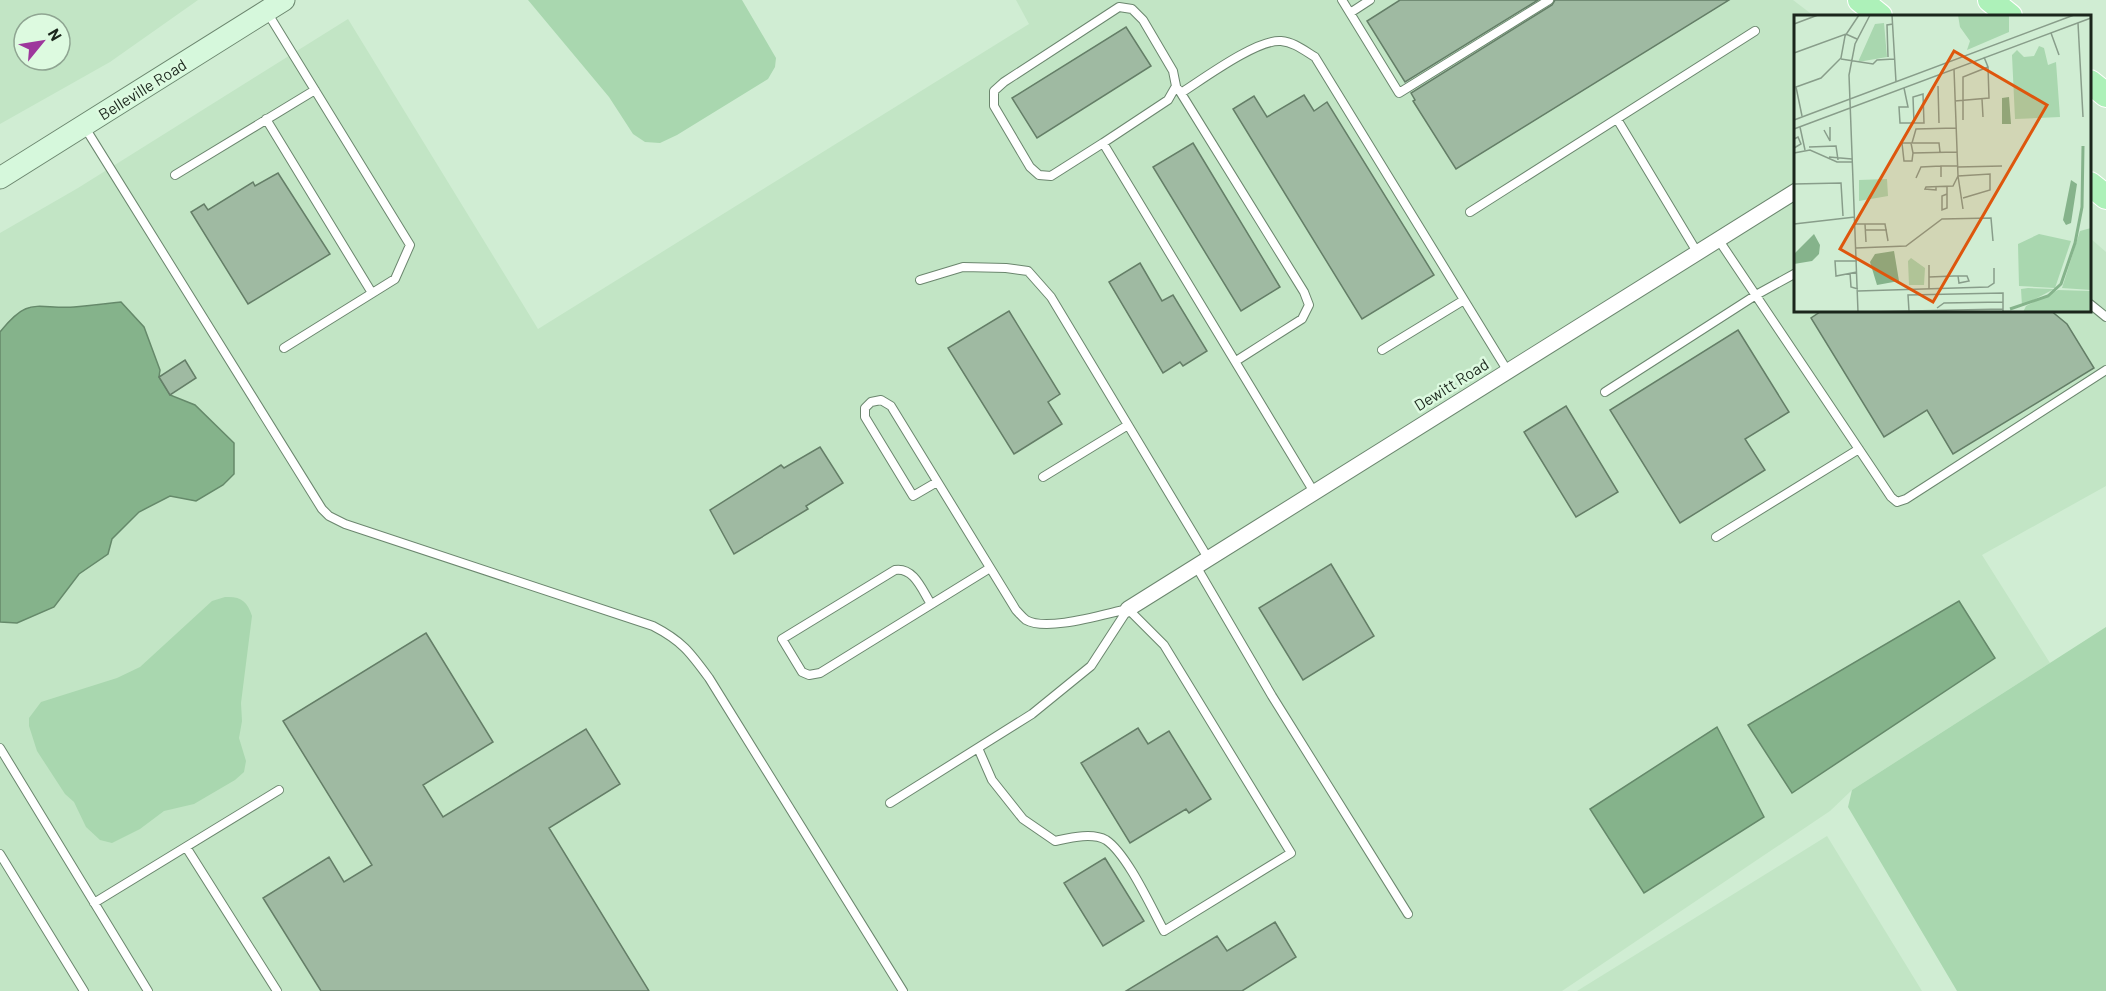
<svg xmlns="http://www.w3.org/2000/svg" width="2106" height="991" font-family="Barlow,sans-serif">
<rect width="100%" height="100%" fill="#d0edd3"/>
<path fill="#c2e5c5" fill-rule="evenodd" d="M0,0h198l-88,62 -110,62zM24,24h36v36h-36z
M1016,0h777l21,16h-18v294h294v-72l16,14v234l-124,69 68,108 -198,127 -22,21 -268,180h-1562v-758l78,-45 270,-169 190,310 491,-305z
M1827,836l95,155h-345z"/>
<path fill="#a9d7af" d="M528,0h214l34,58 -1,9 -7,12 -91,56 -17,8 -15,-1 -12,-8 -24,-37z
M225,597c16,-1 22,4 27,19l-11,87 1,18 -3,17 7,23 -2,11 -9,8 -41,24 -30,7 -24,18 -28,14 -12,-3 -14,-13 -12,-25 -9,-8 -28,-43 -8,-25v-8l12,-16 76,-24 23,-11 72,-66z
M2106,627v364h-149l-109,-184 4,-17z"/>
<path fill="#85b38b" stroke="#65896a" stroke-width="1.5" d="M121,302l23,25 16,43 -1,7 11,18 25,10 39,38v31l-11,11 -27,16 -26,-5 -31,16 -27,27 -4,15 -29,20 -25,33 -37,16 -17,-1v-290c29,-36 35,-23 74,-25 16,-1 31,-3 47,-5z
M1959,601l36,57 -203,135 -44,-68z
M1717,727l47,90 -120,76 -54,-84z"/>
<path fill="#9fbaa2" stroke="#647e67" stroke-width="1.5" d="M1400,0h138l-133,82 -38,-61z
M1555,0h174l-273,169 -43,-68 2,-1 -4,-7 141,-88z
M1126,27l25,39 -114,72 -25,-40z
M1304,95l10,16 13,-9 107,173 -72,44 -129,-210 21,-13 13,21z
M1193,143l87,144 -39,24 -88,-144z
M278,173l52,81 -82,50 -57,-92 13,-8 4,6 45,-28 2,4z
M1140,263l22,38 11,-6 34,56 -24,15 -3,-4 -17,11 -54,-91z
M1823,310h227l17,14 27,44 -141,86 -26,-44 -43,27 -73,-119z
M1009,311l51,83 -12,8 14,22 -48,30 -66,-106z
M1738,330l51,82 -44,27 20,31 -85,53 -70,-113z
M185,360l11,18 -26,17 -11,-18z
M1566,406l52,86 -42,25 -52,-85z
M820,447l23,36 -37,23 2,3 -74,45 -24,-44 71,-45 3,3z
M1331,564l43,72 -71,44 -44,-72z
M426,633l67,109 -70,43 20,32 143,-88 34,55 -71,44 100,163h-328l-58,-93 66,-41 15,25 28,-17 -89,-144z
M1138,728l10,16 21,-13 42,68 -22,14 -3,-4 -56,34 -49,-80z
M1105,858l39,63 -41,25 -39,-63z
M1275,922l21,35 -54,34h-116l91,-55 10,15z"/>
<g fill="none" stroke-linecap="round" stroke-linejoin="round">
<defs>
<path id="lane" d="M1342,0l57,93 150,-93
M267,12l143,233 -15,34 -111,69
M1350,13l20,-13
M1179,90l125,202 5,13 -7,14 -66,42
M1181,93c22,-14 76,-54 100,-52 13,1 24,10 34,16l192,313
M266,119l106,174
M1617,119l80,133
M84,126l238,383 7,7 16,8 308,102c29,15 37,26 56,52l194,313
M1103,143l65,-43 8,-14 -3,-15 -30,-51 -11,-11 -13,-2 -115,75 -10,9v15l36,61 9,8 12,1 52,-33 211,349
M175,175l140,-85
M1470,212l285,-181
M1718,239l173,258 6,5 9,-3 200,-129
M920,280l43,-13 43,1 22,3 23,26 77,128
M2090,304l16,13
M1382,350l82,-50
M1605,392l151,-97 40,-22
M1043,477l85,-52 80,133
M937,482l-24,14 -48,-79v-9l6,-6 10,-2 10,6 125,204c3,3 6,7 10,10 21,12 78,-6 102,-11
M1716,537l143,-88
M1196,566l76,130 136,218
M931,604c-9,-14 -17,-37 -36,-34l-113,69 20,33 7,3 11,-2 170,-105
M0,748l148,243
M978,748l14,32 31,39 32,22c14,-3 37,-9 51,-1 21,14 45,67 58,91l127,-78 -127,-208 -36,-36
M890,803l142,-89 59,-48 37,-57
M186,847l91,144
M0,854l84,137
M94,903l185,-113"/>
<path id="street" d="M1128,609l668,-418"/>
<path id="secondary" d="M0,178l284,-178"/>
<path id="primary" d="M1860,0l20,16
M1990,0l20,16
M2090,82l16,13
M2090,184l16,13"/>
</defs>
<use href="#lane" stroke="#6b866e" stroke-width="10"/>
<use href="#street" stroke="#6b866e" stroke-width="17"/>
<use href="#secondary" stroke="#6b866e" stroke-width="23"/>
<use href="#primary" stroke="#fff" stroke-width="26"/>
<use href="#lane" stroke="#fff" stroke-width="8"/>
<use href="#street" stroke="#fff" stroke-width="15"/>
<use href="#secondary" stroke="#d6f8dc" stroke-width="21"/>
<use href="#primary" stroke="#adf1b9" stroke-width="24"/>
</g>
<g text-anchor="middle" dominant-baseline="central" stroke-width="5" stroke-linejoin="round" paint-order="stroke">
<g font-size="16" fill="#1b261c" stroke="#ddfae0">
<text transform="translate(142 89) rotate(-32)">Belleville Road</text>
<text transform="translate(1451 384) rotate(-32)">Dewitt Road</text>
</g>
</g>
<g transform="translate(1794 15)">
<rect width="297" height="297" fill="#d0edd3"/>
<path d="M164,0h51v17l-42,18 3,-9 -10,-14zM90,8l3,34 -29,5 17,-38zM245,31l5,2 4,17 8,-3 4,55 -45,2 -3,-64 5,-5 7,7 10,-1zM93,164l1,17 -29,5v-21zM297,213v62l-29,-2 18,-57zM245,219l32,7 -16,47 -36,-2 -1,-42zM117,243l14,10 -1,17h-15l-1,-24zM227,274l7,-1 26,1 -32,17zM264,275l33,1v21h-68l3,-6z" fill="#a9d7af"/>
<path d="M215,82l2,27h-9v-26zM277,165l6,4 -6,39 -5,2 -3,-5zM20,219l6,11 -1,9 -7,7 -18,3v-10zM100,236l5,30 -22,4 -7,-23 5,-8z" fill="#85b38b"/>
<path fill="none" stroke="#85b38b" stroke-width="3" d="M216,294l38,-13 13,-12 14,-41 7,-36 1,-61"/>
<path fill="none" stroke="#889d8a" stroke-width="1.5" d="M98,0l4,67M284,8l5,94M0,9l24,-9M257,18l8,22M0,38l52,-19 11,5M94,42l-1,-32 6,-1M47,44l32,5 4,-4 17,-1M160,54l4,107 5,33M144,71l1,37M110,73l4,19h-9l1,16h24l-1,-29 -10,3 1,26M188,84l1,18M161,86l34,-3 -1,-31 -4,-10M8,101l-6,-29 25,-9 20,-20 4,-22 14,-21M0,105l280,-105M169,105v-43l25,-10M6,112l5,23M0,114l297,-111M30,115l6,11v-14M0,124l4,-2 3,7 -7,4M118,128l4,-14 40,-1M118,128h27l1,9M15,132l27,-1 2,14M0,138l16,-3 27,12h15M119,138l-2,-10h-9l2,18h8l1,-8 44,-1M35,142l23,2M164,152l44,-1M164,161l32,-2v16l-27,8M147,162v-11h16M122,163l5,-11 20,-1M0,169l47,-1 2,33M142,172v3l-11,-1 1,-2 27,-1 5,-10M153,172v21l-5,2v-14l5,-2M0,209l61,-7M61,209h30l3,17M71,209l1,18M71,215h22M62,233l50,-2 36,-27 49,-1 2,23M63,246h-22l1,15 21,-4M135,250v24M56,258l1,14 7,2M135,262l25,-1h13l2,5 -10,2 -1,-7M64,276l130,-4 6,-4v-15M143,293l7,-5 59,-1M115,296l-1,-16 95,-2v19M64,297l-9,-237 6,-31 15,-29M70,297l139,-3"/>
<path fill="#de560d" fill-opacity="0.15" stroke="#de560d" stroke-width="3" d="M160,36l93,54 -114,197 -93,-53z"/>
<rect width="297" height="297" fill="none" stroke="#1b261c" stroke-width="3"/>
</g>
<g transform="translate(42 42) rotate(60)"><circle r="28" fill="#ddfae0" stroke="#8fa592" stroke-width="1.5"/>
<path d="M0-4.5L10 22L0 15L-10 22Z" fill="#9d379c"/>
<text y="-9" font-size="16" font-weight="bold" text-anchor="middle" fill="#1b261c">N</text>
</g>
</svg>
